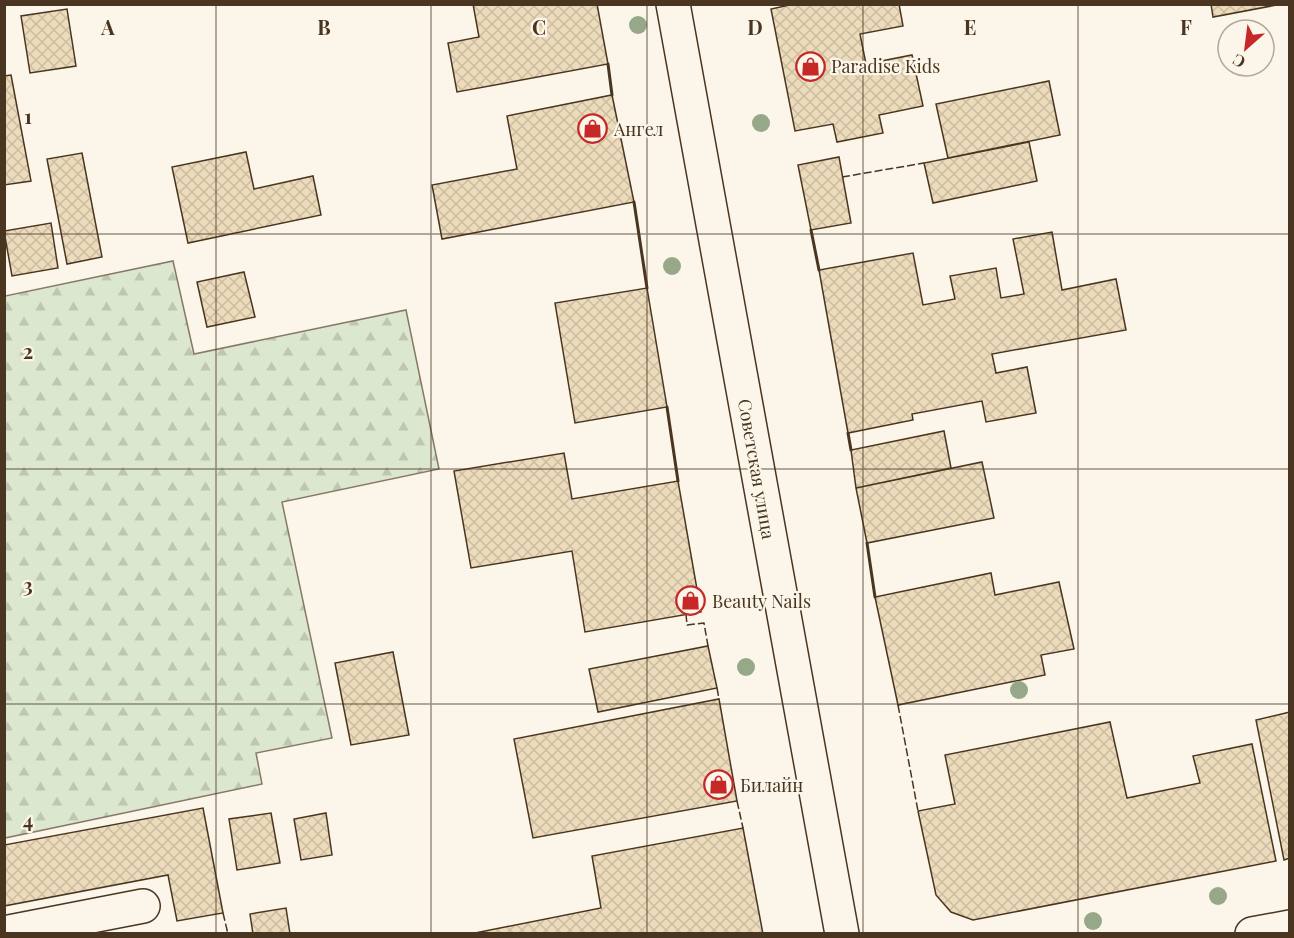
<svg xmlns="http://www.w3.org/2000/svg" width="1294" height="938" font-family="'Playfair Display',serif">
<defs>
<pattern id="forest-firs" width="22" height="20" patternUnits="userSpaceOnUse" patternTransform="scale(1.5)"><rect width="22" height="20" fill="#dce7d0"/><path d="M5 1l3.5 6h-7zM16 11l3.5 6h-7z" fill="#bec7b2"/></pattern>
<pattern id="building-cross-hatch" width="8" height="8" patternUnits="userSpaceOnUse" patternTransform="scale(1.5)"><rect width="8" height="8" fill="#ecdcbc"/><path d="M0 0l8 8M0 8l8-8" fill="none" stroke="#ccbda1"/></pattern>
</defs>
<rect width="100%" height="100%" fill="#fbf6e9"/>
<path fill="url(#forest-firs)" stroke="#887966" stroke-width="1.5" d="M173,261l21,93 212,-44 33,159 -157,33 50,236 -76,15 6,31 -257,54v-542z"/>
<path fill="url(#building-cross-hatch)" stroke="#4a3520" stroke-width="1.5" d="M473,4h124l11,60 -151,28 -9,-49 31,-6z
M794,4h105l4,22 -43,8 6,30 46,-9 11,51 -44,9 4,18 -46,9 -4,-18 -38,7 -24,-122z
M1211,4h71l-69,13z
M67,9l9,57 -46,7 -9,-57z
M11,75l20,106 -27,4v-109z
M1049,81l11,54 -112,23 -12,-54z
M612,95l22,107 -192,37 -10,-54 85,-16 -10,-53z
M1029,142l8,39 -104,22 -9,-40z
M246,152l8,37 59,-13 8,39 -133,28 -16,-76z
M82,153l20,104 -35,7 -20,-105z
M839,157l12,66 -40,7 -13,-65z
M51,223l7,45 -46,8 -8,-45z
M1052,232l10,58 54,-11 10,51 -134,24 4,19 31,-6 9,46 -50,9 -4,-21 -70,13 1,6 -65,13 -29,-163 94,-17 10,52 32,-6 -5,-23 46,-8 5,30 23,-4 -11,-55z
M244,272l11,45 -48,10 -10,-45z
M647,288l20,119 -92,16 -20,-120z
M944,431l7,37 -95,20 -5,-38z
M564,453l8,46 106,-18 23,131 -116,20 -13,-81 -101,17 -17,-97z
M982,462l12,56 -127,25 -11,-55z
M991,573l4,22 64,-13 15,67 -33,6 4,20 -147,30 -23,-108z
M708,646l9,42 -119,24 -9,-43z
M393,652l16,83 -58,10 -16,-82z
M719,699l18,102 -204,37 -19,-99z
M1290,712v146l-6,2 -28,-140z
M1110,722l17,76 73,-15 -7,-27 59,-12 24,117 -303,59 -22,-8 -15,-17 -18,-84 37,-7 -10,-49z
M203,808l20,105 -46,8 -9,-46 -164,31v-61z
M271,813l9,50 -43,7 -8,-51z
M326,813l6,42 -31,5 -7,-41z
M743,828l20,106h-293l131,-26 -9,-52z
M286,908l4,26h-37l-3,-20z"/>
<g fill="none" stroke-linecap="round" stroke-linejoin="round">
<defs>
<path id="minor" d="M673,4l169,930
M4,933l139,-27
M1252,934l38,-7"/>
</defs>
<use href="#minor" stroke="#4a3520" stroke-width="36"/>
<use href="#minor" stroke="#fbf6e9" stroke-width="33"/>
<path stroke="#4a3520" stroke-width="1.5" stroke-dasharray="8 3" stroke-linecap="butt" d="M842,177l82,-14
M686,614l1,11 17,-2 4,23
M717,688l2,11
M898,705l20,106
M737,801l6,27
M223,913l5,21"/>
<path stroke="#4a3520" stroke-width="3" d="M608,64l4,31
M634,202l13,86
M811,230l8,40
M667,407l11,74
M848,433l3,17
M867,543l8,54"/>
</g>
<g fill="#96a887">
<circle cx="638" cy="25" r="9"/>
<circle cx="761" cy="123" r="9"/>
<circle cx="672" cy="266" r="9"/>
<circle cx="746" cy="667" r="9"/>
<circle cx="1019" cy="690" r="9"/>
<circle cx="1218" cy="896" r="9"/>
<circle cx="1093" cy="921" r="9"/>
</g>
<path fill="none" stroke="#4a3520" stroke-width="1.5" stroke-opacity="0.55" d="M216,4v930M431,4v930M647,4v930M863,4v930M1078,4v930M4,234h1286M4,469h1286M4,704h1286"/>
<defs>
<symbol id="shop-ring" viewBox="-11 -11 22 22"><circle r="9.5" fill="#fbf6e9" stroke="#c62828" stroke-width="1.5"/><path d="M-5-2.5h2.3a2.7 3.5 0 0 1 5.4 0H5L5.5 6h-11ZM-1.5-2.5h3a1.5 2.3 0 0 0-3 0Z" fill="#c62828"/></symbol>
</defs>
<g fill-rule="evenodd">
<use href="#shop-ring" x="794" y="50" width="33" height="33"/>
<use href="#shop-ring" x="576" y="112" width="33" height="33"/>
<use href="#shop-ring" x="674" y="584" width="33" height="33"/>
<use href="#shop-ring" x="702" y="768" width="33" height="33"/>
</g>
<g text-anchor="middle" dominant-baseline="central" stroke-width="4.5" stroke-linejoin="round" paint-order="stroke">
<g font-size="18" fill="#4a3520" stroke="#fbf6e9" text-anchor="start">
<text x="831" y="66">Paradise Kids</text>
<text x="614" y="129">Ангел</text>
<text x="712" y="601">Beauty Nails</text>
<text x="740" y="785">Билайн</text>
</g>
<g font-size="18" fill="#4a3520" stroke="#fbf6e9">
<text transform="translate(757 469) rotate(80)">Советская улица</text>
</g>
</g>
<g font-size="20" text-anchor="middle" font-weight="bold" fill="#4a3520" stroke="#fbf6e9" stroke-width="4.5" stroke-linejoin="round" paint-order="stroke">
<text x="108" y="35">A</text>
<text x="324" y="35">B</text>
<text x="539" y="35">C</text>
<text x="755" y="35">D</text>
<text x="970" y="35">E</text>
<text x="1186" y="35">F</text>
<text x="28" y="124">1</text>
<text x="28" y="359">2</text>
<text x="28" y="593">3</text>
<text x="28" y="828">4</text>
</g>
<rect width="1294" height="938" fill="none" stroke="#4a3520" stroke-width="12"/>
<g transform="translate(1246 48) rotate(208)"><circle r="28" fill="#fbf6e9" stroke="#b4a999" stroke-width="1.5"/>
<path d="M0-4.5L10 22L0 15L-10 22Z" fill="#c62828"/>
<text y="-9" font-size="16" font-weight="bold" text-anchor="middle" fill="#4a3520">С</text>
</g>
</svg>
